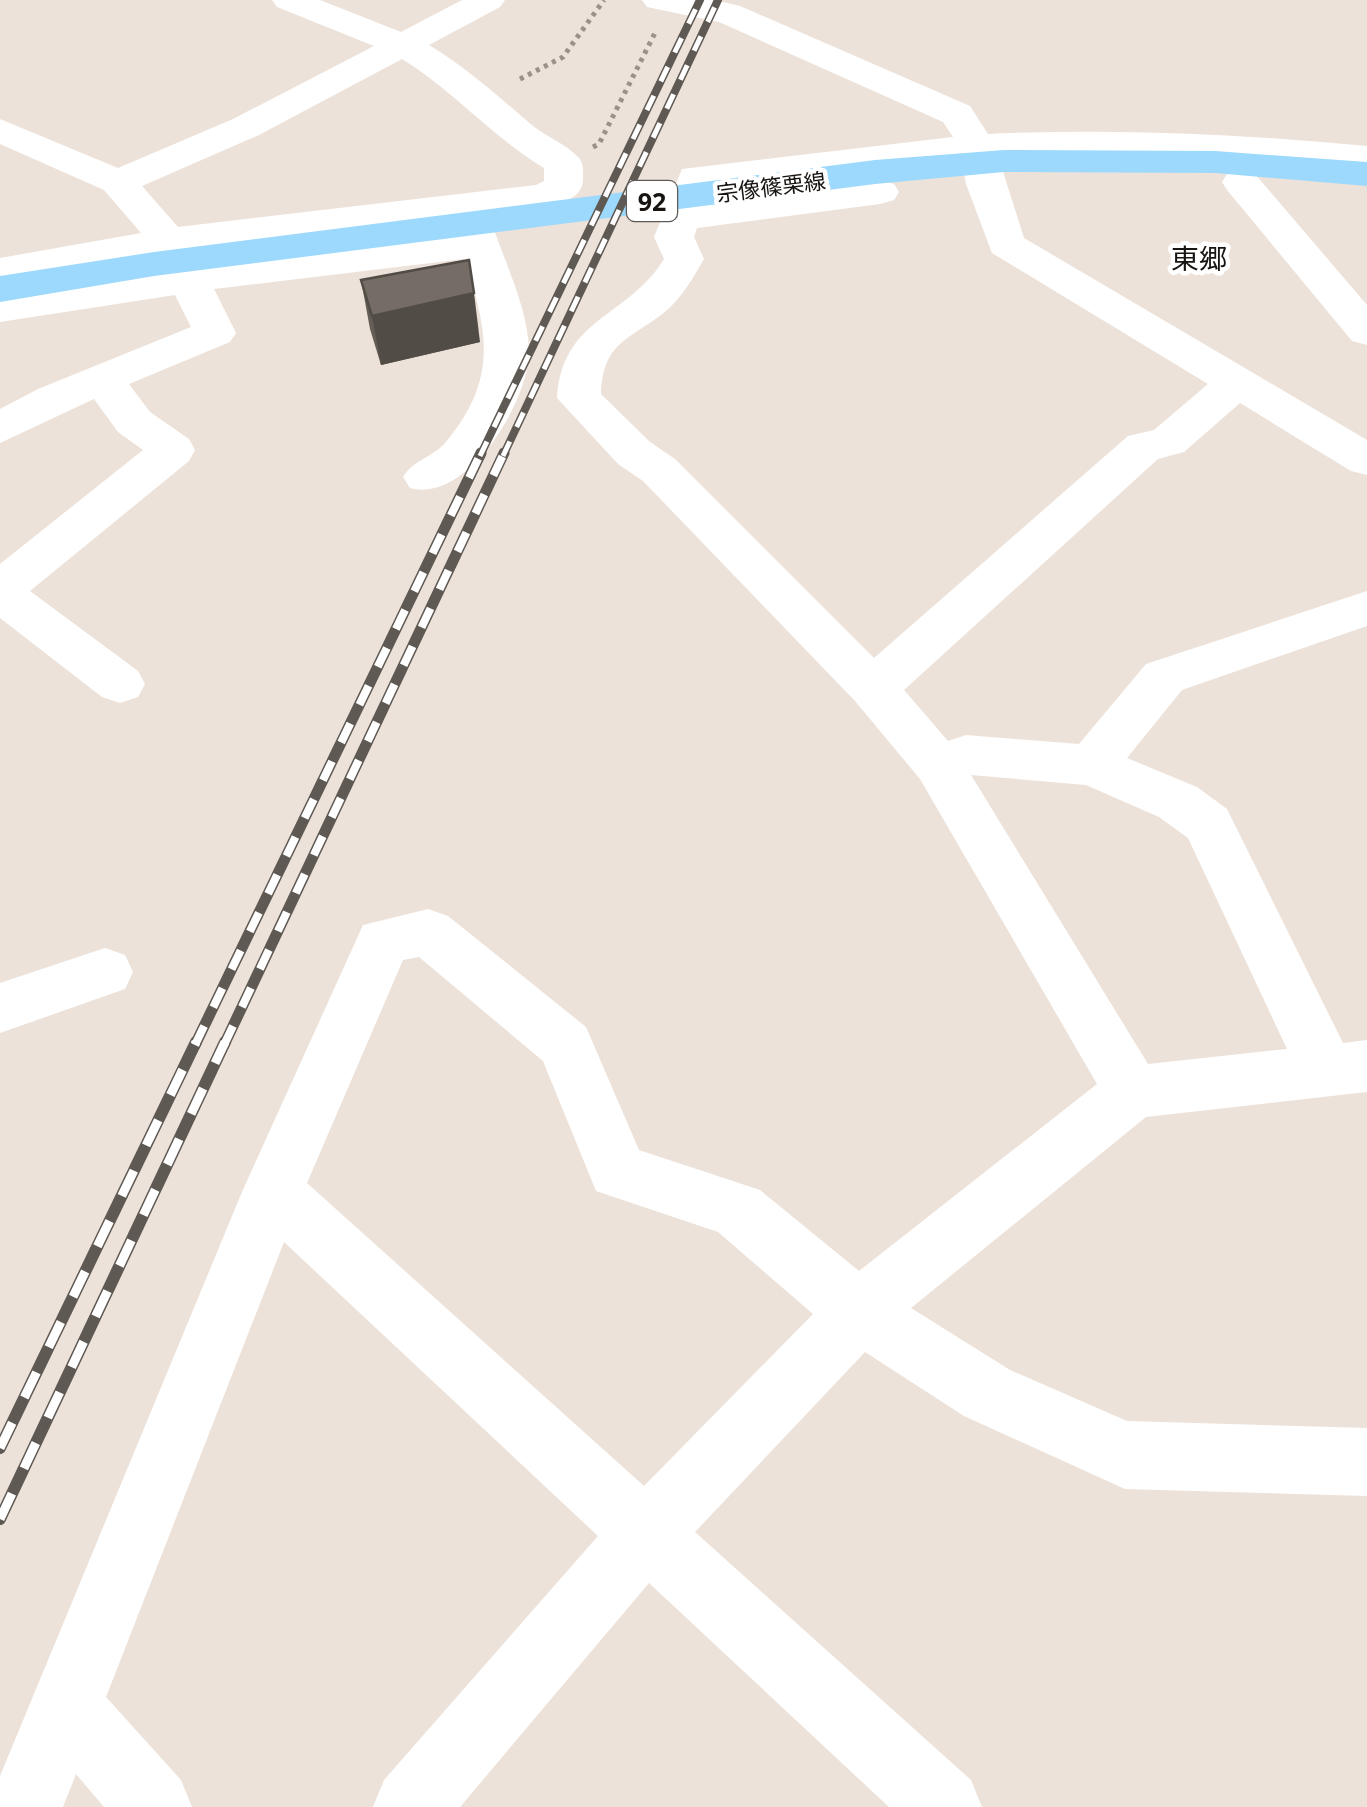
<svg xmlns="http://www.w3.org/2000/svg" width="1367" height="1807" font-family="'Open Sans','Noto Sans JP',sans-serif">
<rect width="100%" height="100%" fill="#ede2d9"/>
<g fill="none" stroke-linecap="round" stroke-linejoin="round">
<path stroke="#99918b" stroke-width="5" stroke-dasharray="4 5" stroke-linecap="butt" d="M520,79l43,-22 41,-57
M593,147l6,-3 57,-113"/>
<path fill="#fff" fill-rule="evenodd" d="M272,0h48l81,32 61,-32h43l-5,7 -71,38c38,23 70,52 104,81 14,11 33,18 45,31 6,6 5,14 5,22 1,32 -70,33 -94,35 13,44 38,89 40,135 2,49 -61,155 -119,139l-7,-11c10,-17 30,-20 42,-34 54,-64 43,-113 19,-184l-250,30 22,44 -6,9 -101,42 21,28 39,27 6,11 -6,11 -159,130 108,80 7,13 -7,13 -18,6 -18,-6 -102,-79v-54l143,-114 -25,-18 -24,-33 -94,44v-34l38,-20 153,-62 -16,-32 -175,27v-26l163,-25 -8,-17 -155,28v-24l141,-25 -37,-43 -104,-46v-25l118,49 115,-49 141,-73 -97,-39zM402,59c52,32 90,78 142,109v13l-8,4 -358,42 -36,-41 117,-51zM451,219l5,16 -255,31 -8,-17z
M642,0h72l26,6 230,100 18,28c127,-6 253,0 379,12v22c-123,-11 -245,-17 -369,-12l26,82 343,202v35l-16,-4 -111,-68 -56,49 -26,7 -254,231 44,51 18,-6 113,9 67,-80 221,-73v35l-185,64 -55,68 70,29 30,22 116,234 24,-3v52l-221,25 -235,191 99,62 117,51 240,7v68l-242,-7 -161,-73 -99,-64 -170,180 276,248 11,27h-93l-240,-224 -189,224h-87l11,-27 214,-244 -314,-294 -178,455 75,83 11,27h-88l-28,-33 -13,33h-63v-31l242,-584 121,-267 65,-16 20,7 138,111 53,123 121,40 99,81 238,-187 -177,-305 -65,-78 -212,-220 -25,-17 -61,-66c5,-81 71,-80 107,-139l-10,-22 28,-68 271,-32 -10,-15 -224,-100 -72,-15zM961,159l5,25 26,69 216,131 -54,46 -26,6 -254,222 -199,-199 -25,-17 -49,-48c2,-53 29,-54 65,-83 17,-15 27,-33 38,-52l-10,-22 3,-9 183,-24 14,-4 5,-8 -5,-8 -14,-4 -174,23 6,-16zM971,775l115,10 73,32 29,21 99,211 -139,15zM419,957l124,104 53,130 122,41 95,82 -169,172 -337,-303 96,-223z
M1241,170l14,4 112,131v40l-15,-4 -125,-151 -5,-8 5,-8z
M105,948l20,7 8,17 -8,17 -125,44v-50z"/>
<path fill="#9dd9fc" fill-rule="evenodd" d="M1004,150l211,1 152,11v24l-152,-13 -211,-1 -129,12 -721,92 -154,26v-26l154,-24 721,-92z"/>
<defs>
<path id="rail-far2" d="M480,456l220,-456
M503,456l215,-456"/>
<path id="rail-far1" d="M195,1045l286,-592
M224,1045l280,-592"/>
<path id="rail" d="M0,1448l196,-406
M0,1519l225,-477"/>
</defs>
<use href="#rail-far2" stroke="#5f5954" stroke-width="8"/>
<use href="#rail-far1" stroke="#5f5954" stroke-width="11"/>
<use href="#rail" stroke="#5f5954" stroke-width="12"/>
<use href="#rail-far2" stroke="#fff" stroke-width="5" stroke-dasharray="16" stroke-linecap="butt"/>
<use href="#rail-far1" stroke="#fff" stroke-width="8" stroke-dasharray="21" stroke-linecap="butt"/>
<use href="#rail" stroke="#fff" stroke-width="9" stroke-dasharray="28" stroke-linecap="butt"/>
</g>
<path fill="#655e57" d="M361,280l119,62 -99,23 -11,-36z"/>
<path fill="#524c47" d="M474,293l6,49 -99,23 -9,-49z"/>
<path fill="#756d65" stroke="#524c47" stroke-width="2.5" d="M469,260l5,33 -102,23 -11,-36z"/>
<g text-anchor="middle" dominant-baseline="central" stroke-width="9" stroke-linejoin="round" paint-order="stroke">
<g font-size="22" fill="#171411" stroke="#fff">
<text transform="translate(771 186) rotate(-7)">宗像篠栗線</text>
</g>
<rect fill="#fff" stroke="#5d5a58" stroke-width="2.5" x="627" y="181" width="50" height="40" rx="8"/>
<g font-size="25" font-weight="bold" fill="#171411">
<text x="652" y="201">92</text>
</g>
<g font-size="28" fill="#171411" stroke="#fff">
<text x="1199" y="258">東郷</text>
</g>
</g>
</svg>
